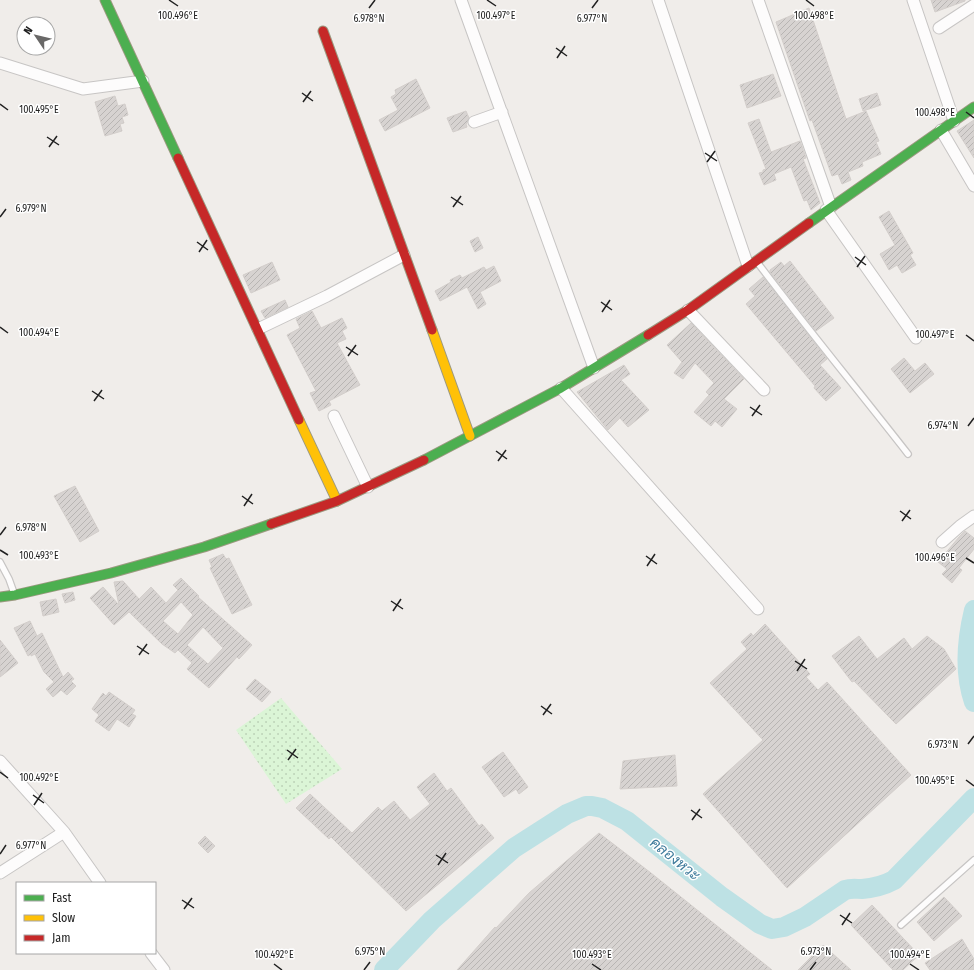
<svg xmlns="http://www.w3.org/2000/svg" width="974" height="970" font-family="'Fira Sans Condensed',Sarabun,sans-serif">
<defs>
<pattern id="park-dots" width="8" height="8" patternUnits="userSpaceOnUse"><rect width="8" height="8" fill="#dbf5d6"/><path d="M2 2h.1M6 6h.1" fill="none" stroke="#bcd2b7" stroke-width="1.8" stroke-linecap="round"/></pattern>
<pattern id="building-hatch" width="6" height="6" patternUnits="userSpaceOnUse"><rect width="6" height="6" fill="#d7d3d1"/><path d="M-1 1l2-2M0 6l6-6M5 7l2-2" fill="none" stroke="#b8b5b3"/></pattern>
</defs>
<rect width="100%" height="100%" fill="#f0edea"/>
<path fill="url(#park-dots)" d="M281,698l61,71 -56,35 -50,-74z"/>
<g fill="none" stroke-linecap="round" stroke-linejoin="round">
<path stroke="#bde1e4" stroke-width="20" d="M974,610c-7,29 -10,63 0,92
M384,970l48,-50 82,-72 53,-34 19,-8h6l10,2 25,13 95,76 38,27 12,5 12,-2 21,-10 40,-27c6,-2 11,-1 17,-1 12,-1 21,-3 32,-9l80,-82"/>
</g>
<path fill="url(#building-hatch)" stroke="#d3cecb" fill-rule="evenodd" d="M931,0h34v1l-30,11z
M809,8l37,111 20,-8 13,30 -3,1 5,12 -19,8 1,4 -15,6 3,8 -9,4 -4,-10 -6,2 -20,-56 -2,1 -34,-99z
M773,74l8,22 -34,12 -7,-23z
M416,79l14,29 -45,23 -6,-11 19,-10 -7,-13 5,-3 -1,-4z
M877,93l4,12 -18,6 -4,-12z
M115,96l3,10 7,-2 3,11 -6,2 2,6 -4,1 2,7 -17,5 -10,-34z
M466,111l3,7 -2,5 -1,1 1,3 -14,5 -6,-14z
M759,119l12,33 29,-11 6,17 -3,1 17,44 -9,7 -4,-10 -3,1 -13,-34 -17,7 2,6 -12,5 -5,-12 4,-1v-2l3,-1 -18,-46z
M974,120v38l-17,-27z
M889,211l24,42 -3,2 6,10 -14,8 -5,-8 -8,5 -9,-16 15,-9 -16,-28z
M478,237l5,11 -8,4 -5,-11z
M790,261l44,57 -18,13 -46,-59v-2l11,-8 3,4z
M272,262l8,18 -29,13 -8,-18z
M494,266l7,15 -21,11 6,12 -8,5 -11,-22 -27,14 -5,-10 16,-9 -1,-2 10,-5 2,3 22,-11 2,3z
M763,277l64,82 -7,6 21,23 -15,13 -12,-13 1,-2 -69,-82 9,-8 -6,-7z
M285,300l3,7 -23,11 -4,-7z
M312,311l9,17 21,-10 5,10 -5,3 4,8 -9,4 23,42 -31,16 2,4 -12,6 -9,-18 6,-2 -29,-56 13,-7 -4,-9z
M691,323l53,56 -20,20 13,10 -15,18 -7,-6 -4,5 -17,-14 15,-17 -3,-3 8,-9 -19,-20 -12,16 -9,-6 8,-11 -15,-17z
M904,358l11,13 10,-8 9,11 -24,19 -19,-24z
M624,365l6,9 -9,6 28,30 -21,17 -8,-9 -12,12 -31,-38z
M75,486l24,45 -19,11 -26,-46z
M965,531l9,7v11l-15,19 3,2 -10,13 -10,-9 5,-5 -9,-7 21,-25z
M223,554l3,5 3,-1 23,47 -20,9 -22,-46 2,-1 -3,-7z
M181,578l18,18 -1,1 54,48 -13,14 -2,-2 -28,31 -22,-19 5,-6 -14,-13 -3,3 -13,-9 -33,-32 -15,13 -24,-27 13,-11 16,18 -5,-23 9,-1 16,18 12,-12 15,16 12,-13 -5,-5zM181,602l12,13 -15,19 -15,-13zM203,627l20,21 -15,16 -21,-19z
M73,592l2,8 -10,3 -3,-9z
M56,599l3,13 -16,4 -3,-14z
M30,621l7,15 5,-3 21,44 5,-5 6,7 -3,2 5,5 -9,9 -6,-5 -8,7 -7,-8 8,-7 -10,-10 -9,-18 -4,2v-2l-3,2 -14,-28z
M765,624l45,50 -4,3 12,13 9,-8 84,93 -124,113 -84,-94 60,-54 -53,-57 37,-34 -6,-7 10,-9 2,3z
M859,636l18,23 27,-21 8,11 15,-13 17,13 12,20 -60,55 -42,-43 -2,1 -20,-26z
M0,640l18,23 -18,14z
M255,679l16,13 -9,10 -16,-13z
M109,692l26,18 -3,4 4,2 -7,11 -12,-8 -8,12 -14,-10 4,-6 -7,-6 11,-16 3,3z
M503,752l25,35 -9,7 -3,-5 -12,8 -22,-30z
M675,755l2,31 -57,3 3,-28z
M434,773l13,18 4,-3 28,38 3,-2 12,14 -88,73 -75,-74 -2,2 -33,-31 14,-14 42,39 26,-26 4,4 12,-10 16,19 20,-16 -13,-17z
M599,833l52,40 121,97h-315l38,-43 1,1 33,-35z
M205,836l10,10 -7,7 -10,-10z
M944,897l18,19 -28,25 -17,-19z
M872,905l47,50 -16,15h-10l-42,-45z
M962,939l12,20v11h-44l-5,-7z
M823,945l28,25h-53z"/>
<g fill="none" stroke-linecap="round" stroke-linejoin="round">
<defs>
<path id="lane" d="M757,262c49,65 101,128 151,192
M0,562l9,17 5,14
M901,925l73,-65"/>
<path id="street" d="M461,0l133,368
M658,0l90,266
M758,0l73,207
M913,0l41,121
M939,28l35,-23
M0,63l83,26 60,-8
M474,122l28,-10
M941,130l33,56
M826,210l90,128
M688,310l76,80
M258,329l69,-33 77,-41
M561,388l197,221
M334,416l34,71
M942,542l18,-16 14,-10
M0,761l64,71 36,51
M0,873l64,-41
M151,953l13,17"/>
<path id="fast" d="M105,0l73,158
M809,223l165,-116
M424,460l137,-72 87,-53
M0,597l15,-2 96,-22 93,-26 67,-23"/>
<path id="slow" d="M432,330l38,106
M299,420l38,81"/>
<path id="jam" d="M323,31l109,299
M178,158l121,262
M648,335l40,-25 121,-87
M271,524l66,-23 87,-41"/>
</defs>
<use href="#lane" stroke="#c7c5c4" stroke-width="8"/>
<use href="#street" stroke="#c7c5c4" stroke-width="13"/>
<use href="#fast" stroke="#9c9980" stroke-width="11"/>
<use href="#slow" stroke="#9c9980" stroke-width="11"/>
<use href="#jam" stroke="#9c9980" stroke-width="11"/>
<use href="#lane" stroke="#fdfcfc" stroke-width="5.5"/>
<use href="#street" stroke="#fdfcfc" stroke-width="11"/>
<use href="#fast" stroke="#4caf50" stroke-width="9"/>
<use href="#slow" stroke="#ffc107" stroke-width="9"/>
<use href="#jam" stroke="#c62828" stroke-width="9"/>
</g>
<path fill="none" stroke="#212121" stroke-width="1.5" d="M169,0l9,6M487,0l9,6M806,0l8,6M369,8l6,-8M592,8l6,-8M556,48l11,8M557,58l8,-12M302,93l11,8M303,102l8,-11M0,104l8,6M966,112l8,6M47,137l12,8M49,147l8,-11M705,153l12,8M707,162l8,-11M451,197l12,8M453,207l8,-11M0,217l6,-8M197,242l11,8M199,252l8,-12M855,257l11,8M857,267l8,-11M601,302l11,8M602,312l8,-12M0,327l8,6M966,335l8,6M346,347l12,8M348,356l8,-11M92,391l12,8M94,401l8,-11M750,407l12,8M752,416l8,-11M968,426l6,-8M496,451l11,8M498,461l8,-11M242,496l11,8M244,506l8,-12M900,511l11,8M902,521l8,-11M0,535l6,-8M0,550l8,5M646,556l11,8M966,558l8,5M647,566l8,-12M391,601l12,8M393,611l8,-12M137,646l12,8M139,655l8,-11M795,661l12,8M797,671l8,-12M541,706l11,8M543,715l8,-11M968,744l6,-8M287,750l11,8M288,760l8,-11M0,772l8,6M966,780l8,6M33,795l11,8M34,805l8,-12M691,810l11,8M692,820l8,-11M0,854l6,-9M436,855l12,8M438,865l8,-12M182,900l12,8M184,909l8,-11M840,915l12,8M842,925l8,-12M274,964l8,6M592,964l9,6M910,964l9,6M364,970l6,-8M810,970l6,-8"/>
<g text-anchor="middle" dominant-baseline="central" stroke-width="3" stroke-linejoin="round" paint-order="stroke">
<g font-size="15" font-style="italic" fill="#417d9d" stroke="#fff">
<text transform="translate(675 859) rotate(39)">คลองหวะ</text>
</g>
</g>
<g font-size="10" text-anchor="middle" fill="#212121" stroke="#fff" stroke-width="3" stroke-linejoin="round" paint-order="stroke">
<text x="814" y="19">100.498°E</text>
<text x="178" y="19">100.496°E</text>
<text x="496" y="19">100.497°E</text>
<text x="369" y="22">6.978°N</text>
<text x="592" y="22">6.977°N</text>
<text x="39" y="113">100.495°E</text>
<text x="935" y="116">100.498°E</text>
<text x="31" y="212">6.979°N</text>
<text x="39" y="336">100.494°E</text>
<text x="935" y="338">100.497°E</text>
<text x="943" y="429">6.974°N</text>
<text x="31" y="531">6.978°N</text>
<text x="39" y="559">100.493°E</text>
<text x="935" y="561">100.496°E</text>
<text x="943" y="748">6.973°N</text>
<text x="39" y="781">100.492°E</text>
<text x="935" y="784">100.495°E</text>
<text x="31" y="849">6.977°N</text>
<text x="370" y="955">6.975°N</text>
<text x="816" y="955">6.973°N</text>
<text x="274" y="958">100.492°E</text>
<text x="592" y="958">100.493°E</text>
<text x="910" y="958">100.494°E</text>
</g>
<rect x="16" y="882" width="140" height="72" fill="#ffffff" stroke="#a6a6a6"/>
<rect x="24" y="895" width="20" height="6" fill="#4caf50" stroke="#a6a6a6"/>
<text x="52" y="902" font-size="12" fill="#212121">Fast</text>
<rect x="24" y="915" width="20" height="6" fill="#ffc107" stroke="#a6a6a6"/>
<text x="52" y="922" font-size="12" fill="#212121">Slow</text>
<rect x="24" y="935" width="20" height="6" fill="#c62828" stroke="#a6a6a6"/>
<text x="52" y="942" font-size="12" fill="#212121">Jam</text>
<g transform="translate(36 36) rotate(305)"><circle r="19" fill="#ffffff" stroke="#a6a6a6"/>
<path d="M0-3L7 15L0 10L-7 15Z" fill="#696867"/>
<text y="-6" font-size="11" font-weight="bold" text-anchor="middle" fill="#212121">N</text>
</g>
</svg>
